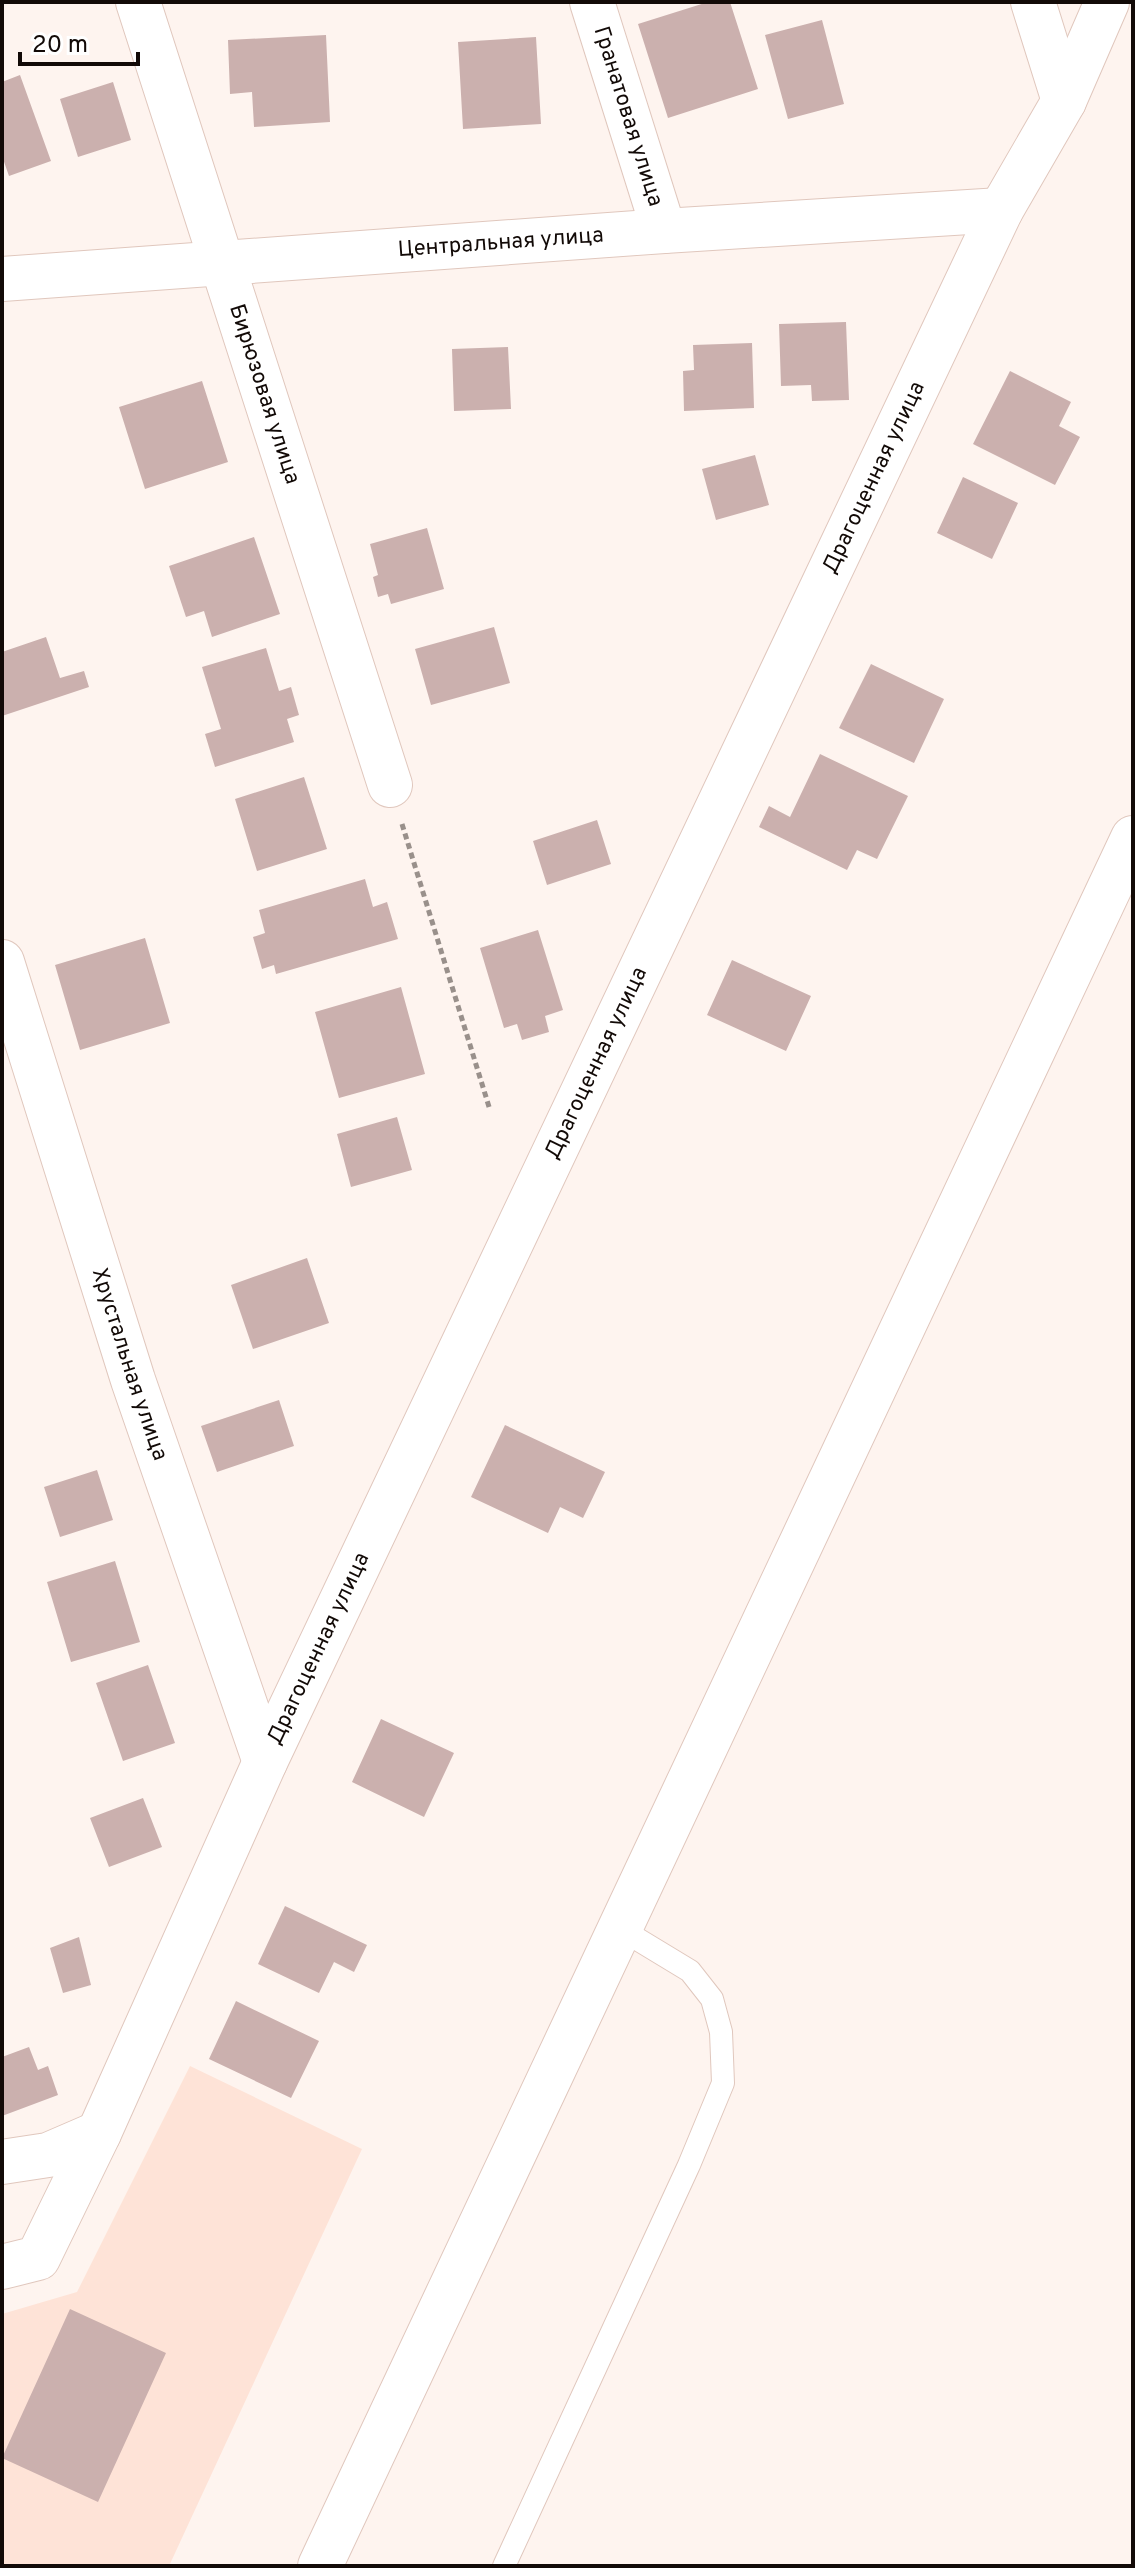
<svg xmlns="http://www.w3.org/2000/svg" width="1135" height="2568" font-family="Overpass,sans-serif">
<rect width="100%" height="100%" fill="#fef4ef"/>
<path fill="#fee3d7" d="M190,2066l172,83 -193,417h-167v-252l75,-22z"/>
<path fill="#cbb0ae" d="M708,2h22l28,87 -90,29 -30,-94z
M822,20l22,84 -56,15 -23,-84z
M326,35l4,87 -76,5 -2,-35 -22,2 -2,-54z
M536,37l5,87 -78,5 -5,-87z
M20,75l31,86 -42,15 -7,-20v-74z
M113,82l18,58 -53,17 -18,-58z
M846,322l3,78 -37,1 -1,-16 -30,1 -2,-62z
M752,343l2,65 -70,3 -1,-40 11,-1 -1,-25z
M508,347l3,62 -57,2 -2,-62z
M1010,371l61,31 -12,24 21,11 -25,48 -82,-41z
M202,381l26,81 -83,27 -26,-82z
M755,455l14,50 -53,15 -14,-51z
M963,477l55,26 -26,56 -55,-26z
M427,528l17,61 -53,15 -3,-10 -10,3 -5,-20 5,-2 -8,-31z
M254,537l26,77 -68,23 -8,-26 -18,6 -17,-51z
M494,627l16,56 -79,22 -16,-56z
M46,637l14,41 24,-7 5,16 -87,29v-64z
M266,648l13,43 12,-4 8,28 -12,4 7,23 -79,25 -10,-33 16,-5 -19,-62z
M871,664l73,35 -30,64 -75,-35z
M820,754l88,42 -31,63 -20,-9 -10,20 -88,-43 10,-21 21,11z
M304,777l23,72 -70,22 -22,-72z
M597,820l14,44 -64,21 -14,-44z
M365,879l8,28 14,-5 11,37 -122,35 -2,-9 -12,4 -9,-32 12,-4 -6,-23z
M538,930l25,80 -18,6 4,16 -27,8 -5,-16 -13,4 -24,-80z
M145,938l25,85 -90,27 -25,-85z
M732,960l79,36 -25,55 -79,-36z
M401,987l24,87 -86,24 -24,-86z
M397,1117l15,53 -61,17 -14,-53z
M307,1258l22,65 -76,26 -22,-64z
M279,1400l15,46 -77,26 -16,-46z
M505,1425l100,47 -22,46 -23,-11 -12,26 -77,-36z
M97,1470l16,50 -53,17 -16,-50z
M115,1561l25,81 -69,20 -24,-80z
M148,1665l27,78 -52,18 -27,-78z
M381,1719l73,34 -30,64 -72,-35z
M143,1798l19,49 -53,20 -19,-49z
M285,1906l82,39 -13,27 -20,-10 -15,31 -61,-29z
M79,1937l12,48 -28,8 -13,-45z
M236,2001l83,40 -28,57 -82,-39z
M29,2047l9,23 10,-4 10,29 -56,21v-59z
M70,2309l96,44 -68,149 -96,-44z"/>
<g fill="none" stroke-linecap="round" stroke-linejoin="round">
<defs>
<path id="service" d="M504,2566l185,-401 34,-82 -2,-51 -9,-33 -22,-28 -71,-43"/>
<g id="minor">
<path id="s1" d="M138,2l252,783"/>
<path id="s2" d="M592,2l72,229"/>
<path d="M1033,2l31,99"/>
<path id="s3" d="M2,279l662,-48 337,-21"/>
<path id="s4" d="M2,962l131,418 132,382"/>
<path d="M2,2162l46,-7 51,-22"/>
<path id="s5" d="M2,2267l36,-9 61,-125 166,-371 736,-1552 63,-109 43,-99"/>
<path d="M320,2566l813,-1728"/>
</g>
</defs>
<use href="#service" stroke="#e0c7bd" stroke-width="24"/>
<use href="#minor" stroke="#e0c7bd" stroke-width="46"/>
<path stroke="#99908b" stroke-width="5" stroke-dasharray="6 4" stroke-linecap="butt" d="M402,824l88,286"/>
<use href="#service" stroke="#fff" stroke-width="22"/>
<use href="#minor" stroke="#fff" stroke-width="44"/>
</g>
<g text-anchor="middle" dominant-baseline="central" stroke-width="8" stroke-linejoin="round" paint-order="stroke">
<g font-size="22" fill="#120a07" stroke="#fff">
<text stroke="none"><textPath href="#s2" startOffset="120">Гранатовая улица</textPath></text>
<text stroke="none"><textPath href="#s3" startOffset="500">Центральная улица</textPath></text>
<text stroke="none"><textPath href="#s1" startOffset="412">Бирюзовая улица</textPath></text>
<text stroke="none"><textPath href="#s5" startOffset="2004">Драгоценная улица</textPath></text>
<text stroke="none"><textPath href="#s5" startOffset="1356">Драгоценная улица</textPath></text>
<text stroke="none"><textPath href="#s4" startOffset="422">Хрустальная улица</textPath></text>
<text stroke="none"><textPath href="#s5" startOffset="708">Драгоценная улица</textPath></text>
</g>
</g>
<rect width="1135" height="2568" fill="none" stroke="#120a07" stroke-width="8"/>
<path d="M20 52v12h118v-12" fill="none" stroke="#120a07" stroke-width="4"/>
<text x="32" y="52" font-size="24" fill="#120a07" stroke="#ffffff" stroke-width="6" paint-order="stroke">20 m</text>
</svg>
